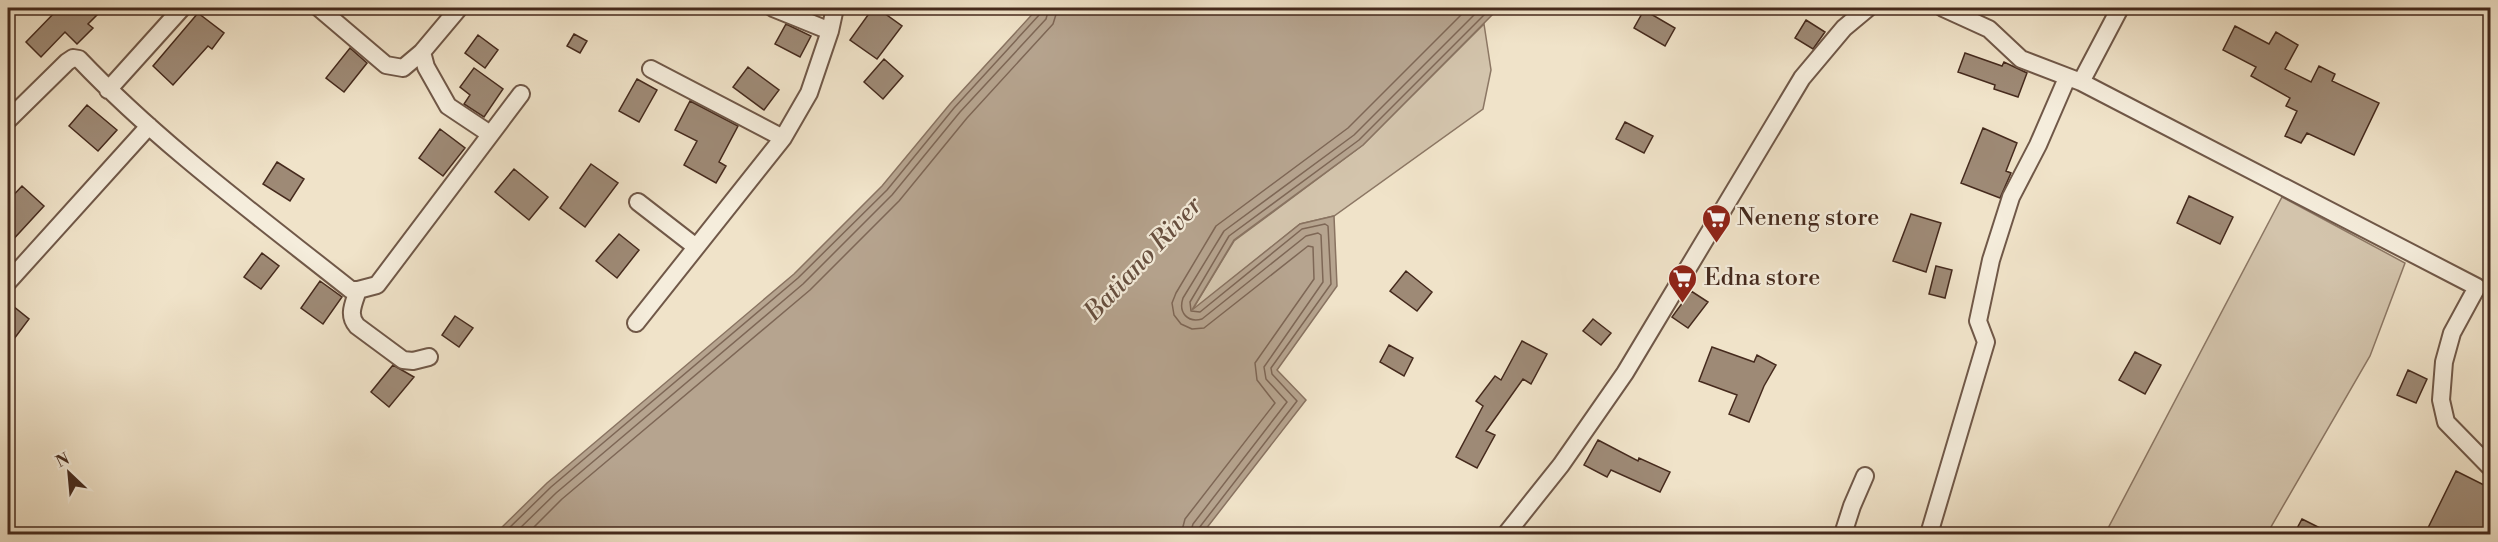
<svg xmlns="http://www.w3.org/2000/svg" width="2498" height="542" font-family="'Libre Bodoni',serif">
<rect width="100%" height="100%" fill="#f0e3c9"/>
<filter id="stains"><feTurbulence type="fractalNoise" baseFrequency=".00333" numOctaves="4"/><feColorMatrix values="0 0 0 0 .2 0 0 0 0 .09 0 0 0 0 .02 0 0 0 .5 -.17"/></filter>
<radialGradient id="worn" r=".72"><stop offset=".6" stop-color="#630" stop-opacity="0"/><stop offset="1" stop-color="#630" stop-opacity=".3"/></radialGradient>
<path fill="#d3c4ac" stroke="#8c7764" stroke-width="1.5" d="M1484,24l7,46 -8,39 -149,107 -34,8 -109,88 43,-71 129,-96z
M2282,197l123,66 -35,93 -102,176 3,2h-166z"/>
<path fill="#b6a48f" stroke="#897361" stroke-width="1.5" d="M1038,8h461l-136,137 -129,95 -42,70 108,-86 34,-8 3,70 -60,84 29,30 -104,134h-707l52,-51 247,-209 88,-88 68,-82z"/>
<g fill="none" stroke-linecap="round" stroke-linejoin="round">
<path stroke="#7e6756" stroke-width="1.5" d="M503,534l48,-47 247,-209 89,-88 67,-82 86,-94 2,-6
M514,534l42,-41 247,-209 89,-89 68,-83 86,-93 3,-11
M527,534l35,-35 248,-209 89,-89 68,-83 86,-94 5,-16
M1181,534l4,-15 90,-116 -18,-23 -2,-17 59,-84 -1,-32 -5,-1 -104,82 -12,1 -11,-5 -7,-9 -2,-12 4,-10 40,-67 132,-98 120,-120
M1190,534l3,-10 94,-122 -21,-23 -2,-12 59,-85 -2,-47 -3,-2 -12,3 -104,83c-14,4 -24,-6 -19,-21l41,-67 130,-96 127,-127
M1197,534l2,-6 98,-127 -25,-27 -1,-6 60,-84 -3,-58 -3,-2 -23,5 -102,83 -9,-1 -1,-9 39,-66 130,-96 132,-132"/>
</g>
<path fill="#9e8a76" stroke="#452a1d" stroke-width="1.5" d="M59,8h45l-16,16 5,4 -16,16 -12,-12 -24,25 -15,-15z
M873,8h4l25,18 -25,33 -27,-19z
M1644,10l31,18 -10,18 -31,-18z
M198,13l26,20 -12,16 -4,-3 -35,39 -20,-19z
M1806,20l19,12 -12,17 -18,-11z
M786,24l25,12 -11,21 -25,-13z
M2235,26l34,18 7,-12 22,13 -13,24 26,13 8,-16 16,8 -3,7 47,22 -25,52 -47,-22 -6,10 -16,-7 12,-25 -11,-5 4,-8 -39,-22 5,-9 -33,-17z
M574,34l13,7 -7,12 -13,-7z
M478,35l20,15 -13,18 -20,-15z
M350,48l17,15 -23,29 -18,-14z
M1965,53l37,13 2,-4 23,11 -9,24 -24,-8 1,-4 -37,-13z
M884,59l19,17 -20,23 -19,-17z
M748,67l31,23 -15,20 -31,-23z
M474,68l29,21 -19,28 -20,-13 6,-9 -10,-8z
M637,79l20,11 -18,32 -20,-11z
M690,101l48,25 -19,36 7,4 -10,17 -32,-18 13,-24 -22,-11z
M87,105l30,25 -19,21 -29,-25z
M1625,122l28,14 -9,17 -28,-14z
M1983,128l34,15 -11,28 5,2 -11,25 -39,-15z
M440,129l25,19 -22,28 -24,-18z
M277,162l27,17 -14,22 -27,-17z
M591,164l27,19 -33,44 -25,-19z
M514,169l34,28 -19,23 -34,-28z
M22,186l22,20 -36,39v-44z
M2189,196l44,21 -13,27 -43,-21z
M1911,214l30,9 -15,49 -33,-11z
M619,234l20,16 -22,28 -21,-17z
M262,253l17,13 -18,23 -17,-12z
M1936,266l16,4 -7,28 -16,-4z
M1406,271l26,21 -15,19 -27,-20z
M320,281l22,16 -19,27 -22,-16z
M1691,291l17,11 -20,26 -16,-11z
M8,302l21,17 -21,28z
M455,316l18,12 -14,19 -17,-12z
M1593,319l18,14 -10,12 -18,-14z
M1522,341l25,13 -16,30 -8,-5 -37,52 9,4 -18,33 -21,-11 27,-51 -7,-5 19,-25 6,4z
M1389,345l24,13 -9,18 -24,-14z
M1712,347l42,15 3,-7 19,10 -12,21 -15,36 -20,-8 8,-19 -38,-14z
M2135,352l26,13 -16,29 -26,-14z
M393,365l21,12 -25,30 -18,-15z
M2408,370l19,9 -11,24 -19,-8z
M1598,440l40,21 1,-3 31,14 -10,20 -49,-22 -4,7 -23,-12z
M2456,471l34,17v46h-65z
M2302,519l30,15h-38z"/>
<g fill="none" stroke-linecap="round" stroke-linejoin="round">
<defs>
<path id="street" d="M319,8l67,57 17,3 19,-16
M459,8l-37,44 4,15 22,39 42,28
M773,8l57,23 5,-23
M1943,8l46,21 32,30 60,23 396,205 -25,46 -8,29 -3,38 5,22 44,45
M651,69l132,69
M2081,82l39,-74
M108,90l74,-82
M8,120l59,-58 6,-4 6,1c82,86 179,157 272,231h7l19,-5 144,-191
M638,202l58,45
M8,282l141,-156
M358,290c-4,13 -11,25 -1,36l46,34 10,1 16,-4
M636,323l147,-185 26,-45 21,-62
M1506,534l55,-69 64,-92 177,-295 42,-50 24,-20
M1843,534l9,-28 13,-30
M1929,534l57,-192 -8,-21 13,-61 20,-63 27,-52 29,-67"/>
</defs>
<use href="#street" stroke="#705848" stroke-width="20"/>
<use href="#street" stroke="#f5eddc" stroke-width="16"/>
</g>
<defs>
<symbol id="supermarket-pin" viewBox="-11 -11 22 30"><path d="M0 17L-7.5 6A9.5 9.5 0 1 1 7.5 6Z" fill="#8f2418" stroke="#f5eddc"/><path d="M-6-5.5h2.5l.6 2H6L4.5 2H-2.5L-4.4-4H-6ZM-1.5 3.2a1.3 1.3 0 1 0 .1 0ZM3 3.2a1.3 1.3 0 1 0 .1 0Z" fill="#fff"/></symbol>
</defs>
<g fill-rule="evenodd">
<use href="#supermarket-pin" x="1700" y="202" width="33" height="45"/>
<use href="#supermarket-pin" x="1666" y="262" width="33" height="45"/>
</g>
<g text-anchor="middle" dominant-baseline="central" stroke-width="4.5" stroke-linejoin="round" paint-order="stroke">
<g font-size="24" fill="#452a1d" stroke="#f5eddc" text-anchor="start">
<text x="1737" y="218">Neneng store</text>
<text x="1704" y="278">Edna store</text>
</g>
<g font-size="26" font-style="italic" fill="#674f3f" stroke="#f5eddc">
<text transform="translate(1143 259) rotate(-47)">Batiano River</text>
</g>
</g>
<rect width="2498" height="542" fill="none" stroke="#f0e3c9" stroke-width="30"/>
<rect x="9" y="9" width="2480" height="524" fill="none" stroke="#452a1d" stroke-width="3"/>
<rect x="15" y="15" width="2468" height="512" fill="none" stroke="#452a1d" stroke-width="1.5"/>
<g transform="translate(69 473) rotate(334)" stroke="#f5eddc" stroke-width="4.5" paint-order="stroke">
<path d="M0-4.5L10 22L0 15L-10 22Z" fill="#452a1d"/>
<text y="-9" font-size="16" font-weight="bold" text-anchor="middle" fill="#452a1d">N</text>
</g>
<rect width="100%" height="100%" filter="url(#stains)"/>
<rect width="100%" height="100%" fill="url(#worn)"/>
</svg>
